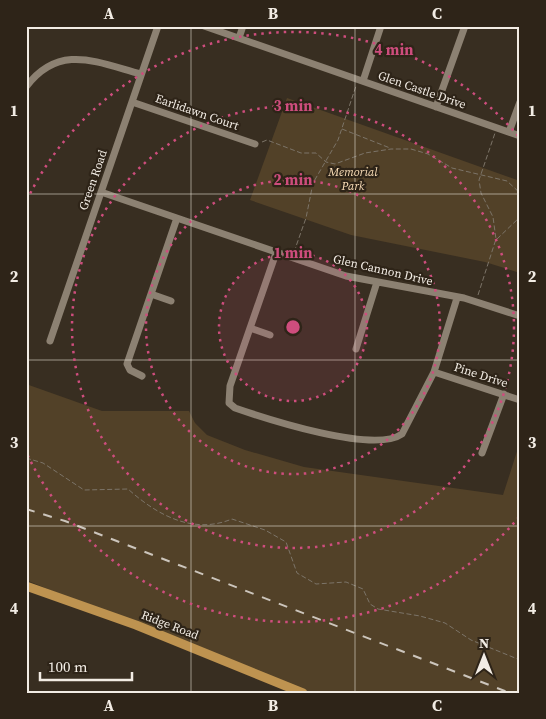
<svg xmlns="http://www.w3.org/2000/svg" width="546" height="719" font-family="'Source Serif 4',serif">
<rect width="100%" height="100%" fill="#382e21"/>
<path fill="#524128" d="M287,98l233,83v92l-35,-11 -134,-27 -101,-35z
M26,384l76,27h87l6,12 12,12 38,15 59,17 199,28 17,-53v251h-219l-275,-113z"/>
<g fill="none" stroke-linecap="round" stroke-linejoin="round">
<path stroke="#7c7468" stroke-width="1" stroke-dasharray="5 2.5" stroke-linecap="butt" d="M342,129l48,19
M262,142l5,-2 34,13h15l10,9 9,2 30,-11 26,-4h20l17,5 24,14 55,13 13,12
M497,239l23,-22
M294,252l12,-34 7,-35 25,-43 18,-54
M478,295l18,-56 -3,-22 -12,-24 -2,-13 16,-47
M26,458l17,5 41,27 44,-1c29,26 65,46 104,30l33,11 21,12 11,31 19,11 30,-2 17,7 7,15 8,5 42,7 25,7 26,17 49,20"/>
<path stroke="#8c8172" stroke-width="7" d="M204,26l316,110
M239,38l4,-12
M363,81l18,-55
M26,87c33,-44 70,-25 115,-13
M132,102l123,42
M436,107l29,-81
M509,132l11,-30
M101,192l245,84 118,22 56,18
M276,253l-46,133 -1,17 6,5c32,11 139,46 167,26l32,-62 23,-74
M151,294l20,7
M250,328l20,7
M50,341l108,-315
M356,349l21,-67
M434,372l86,28
M142,376l-12,-6 -3,-6 50,-146
M482,453l22,-59"/>
<path stroke="#be9350" stroke-width="9" d="M26,586l110,39 167,68"/>
<path stroke="#ccc5bc" stroke-width="2" stroke-dasharray="9 9" stroke-linecap="butt" d="M26,509l39,12 445,172"/>
</g>
<path fill="none" stroke="#f2ece4" stroke-width="1" stroke-opacity="0.55" d="M191,26v667M355,26v667M26,194h494M26,360h494M26,526h494"/>
<circle cx="293" cy="327" r="74" fill="#ce4d7d" fill-opacity=".12"/>
<g fill="none" stroke="#ce4d7d" stroke-width="2.5" stroke-dasharray="2.5 5">
<circle cx="293" cy="327" r="74"/>
<circle cx="293" cy="327" r="147"/>
<circle cx="293" cy="327" r="221"/>
<path d="M519 517A295 295 0 0 1 27 454M27 200A295 295 0 0 1 519 137"/>
</g>
<g text-anchor="middle" dominant-baseline="central" stroke-width="4.5" stroke-linejoin="round" paint-order="stroke">
<g font-size="12" fill="#f2ece4" stroke="#2e2418">
<text transform="translate(422 90) rotate(19)">Glen Castle Drive</text>
<text transform="translate(197 112) rotate(19)">Earlidawn Court</text>
<text transform="translate(93 180) rotate(-71)">Green Road</text>
<text transform="translate(383 270) rotate(13)">Glen Cannon Drive</text>
<text transform="translate(481 375) rotate(18)">Pine Drive</text>
<text transform="translate(170 625) rotate(21)">Ridge Road</text>
</g>
<g font-size="12" font-style="italic" fill="#fcdfb9" stroke="#2e2418">
<text x="353" y="172">Memorial<tspan x="353" dy="14">Park</tspan></text>
</g>
</g>
<circle cx="293" cy="327" r="8" fill="#ce4d7d" stroke="#2e2418" stroke-width="2.5"/>
<g font-size="15" text-anchor="middle" font-weight="bold" fill="#ce4d7d" stroke="#2e2418" stroke-width="4.5" stroke-linejoin="round" paint-order="stroke">
<text x="394" y="55">4 min</text>
<text x="293" y="111">3 min</text>
<text x="293" y="185">2 min</text>
<text x="293" y="258">1 min</text>
</g>
<rect width="546" height="719" fill="none" stroke="#2e2418" stroke-width="55"/>
<g transform="translate(484 656)" stroke="#2e2418" stroke-width="4" paint-order="stroke">
<path d="M0-4L9 19L0 12L-9 19Z" fill="#f2ece4"/>
<text y="-8" font-size="14" font-weight="bold" text-anchor="middle" fill="#f2ece4">N</text>
</g>
<path d="M40 672v8h92v-8" fill="none" stroke="#f2ece4" stroke-width="2.5"/>
<text x="48" y="672" font-size="15" fill="#f2ece4" stroke="#2e2418" stroke-width="4" paint-order="stroke">100 m</text>
<rect x="28" y="28" width="490" height="664" fill="none" stroke="#f2ece4" stroke-width="2"/>
<g font-size="16" text-anchor="middle" font-weight="bold" fill="#f2ece4">
<text x="109" y="19">A</text>
<text x="273" y="19">B</text>
<text x="437" y="19">C</text>
<text x="14" y="116">1</text>
<text x="532" y="116">1</text>
<text x="14" y="282">2</text>
<text x="532" y="282">2</text>
<text x="14" y="448">3</text>
<text x="532" y="448">3</text>
<text x="14" y="614">4</text>
<text x="532" y="614">4</text>
<text x="109" y="711">A</text>
<text x="273" y="711">B</text>
<text x="437" y="711">C</text>
</g>
</svg>
